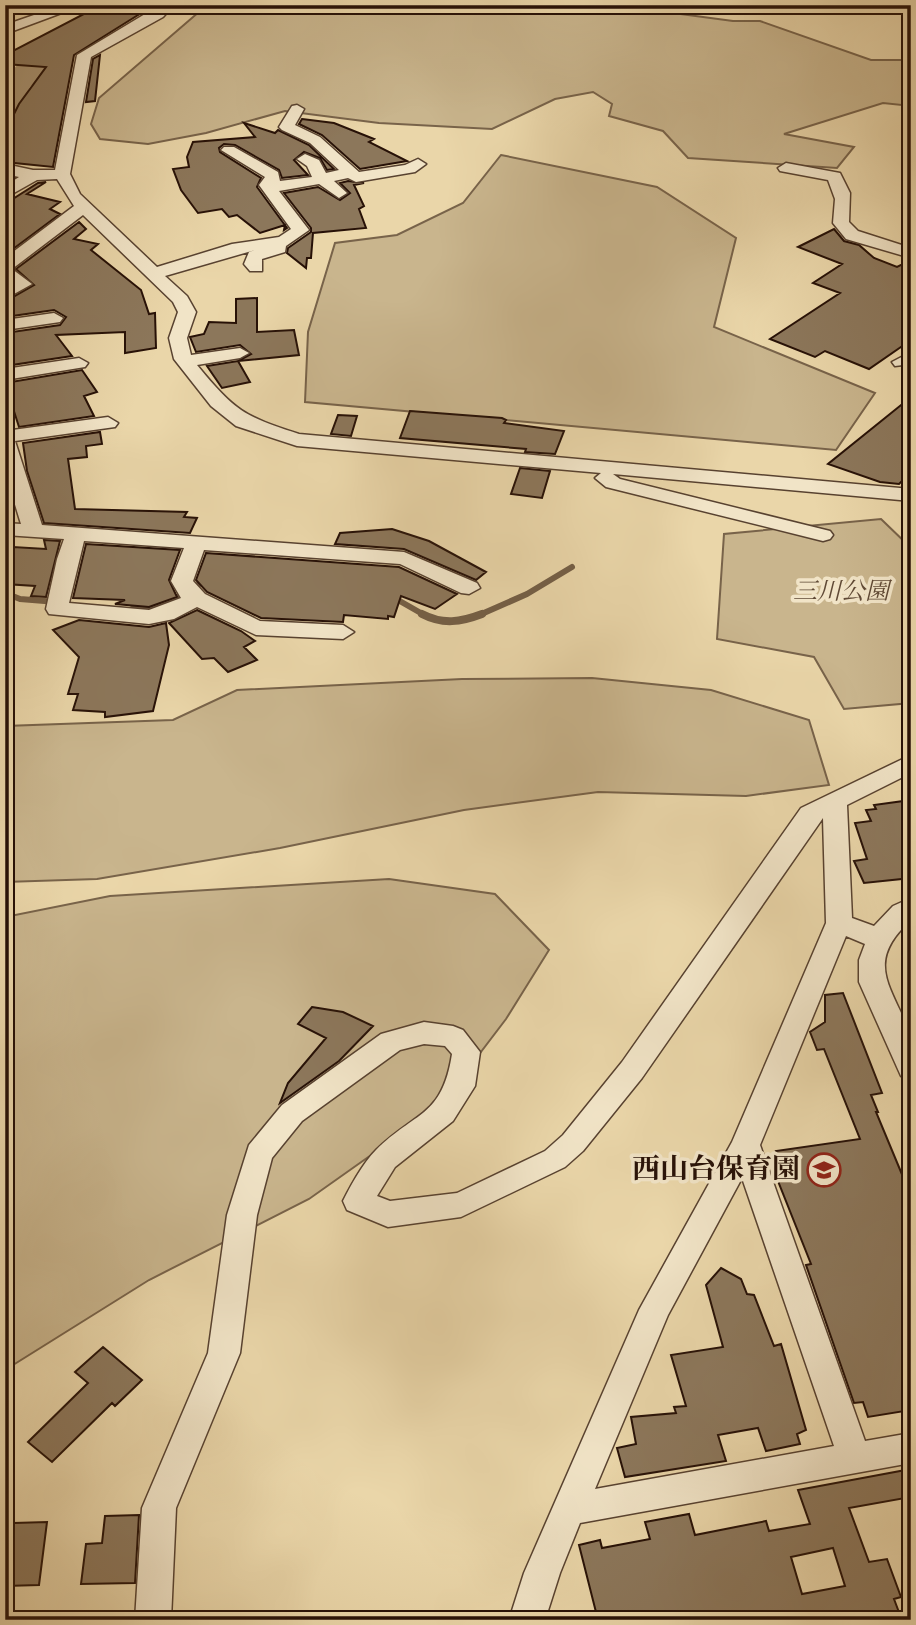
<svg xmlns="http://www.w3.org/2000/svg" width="916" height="1625" font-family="Vollkorn,'Noto Serif JP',serif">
<rect width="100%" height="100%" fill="#ead6a9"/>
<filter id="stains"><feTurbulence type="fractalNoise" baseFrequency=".00286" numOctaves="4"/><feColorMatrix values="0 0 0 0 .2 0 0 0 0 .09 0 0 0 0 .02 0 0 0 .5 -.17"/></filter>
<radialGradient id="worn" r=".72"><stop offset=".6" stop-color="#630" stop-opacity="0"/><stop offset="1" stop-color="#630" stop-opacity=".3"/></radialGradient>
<path fill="#c9b58d" stroke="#78634a" stroke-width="2" d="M207,5h406l120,16h27l111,39h40v46l-28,-3 -99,31 70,13 -17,21 -149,-10 -25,-27 -54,-15 3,-12 -19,-12 -38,7 -63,30 -113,-6 -94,-12 -79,22 -58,11 -48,-5 -9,-15 8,-26z
M501,155l156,32 79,51 -22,89 161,66 -39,57 -531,-48 3,-70 27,-89 62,-8 66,-32z
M881,519l30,29v155l-67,6 -30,-52 -97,-18 7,-105z
M592,678l119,12 98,30 20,65 -83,11 -148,-4 -134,18 -184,38 -183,31 -92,3v-156l168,-6 64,-30 225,-11z
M389,879l106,15 54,56 -43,69 -67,88 -130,92 -160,81 -144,90v-453l105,-21z"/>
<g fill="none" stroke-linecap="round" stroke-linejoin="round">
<path stroke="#745f47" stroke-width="6" d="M5,593l15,6 37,3
M391,596l35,20
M132,609l34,-5 40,-24
M477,616l50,-22 45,-27"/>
<path stroke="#745f47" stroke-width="8" d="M422,614c21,11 39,8 60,0"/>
<path fill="#a89372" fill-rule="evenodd" d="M89,20l9,2 4,6 -4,6 -49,33 -19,20 -15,27 -10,2c0,-9 -2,-24 0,-33 7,-22 63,-58 84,-63z"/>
</g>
<path fill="#8c775b" stroke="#271107" stroke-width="2" fill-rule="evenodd" d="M101,5h53l-80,50 -21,112 -48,-5v-30l14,-28 27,-37 -41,-3v-9z
M100,55l-5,46 -9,1 7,-43z
M302,119l32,4 40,16 -5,3 38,19 -47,8 -38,-34 -23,-11z
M244,123l31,10 3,-3 31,15 25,24 -7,1 -7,-12 -16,-6 -10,8 14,15 -26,3 -3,-8 -44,-25 -11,-1 -5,4 1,4 41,26 -4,9 30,41 -3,2 1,-5 -25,8 -23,-18 -8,2 -7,-8 -24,4 -17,-23 -8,-21 16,-2 -2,-10 6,-15 62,-5z
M348,181l16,2 -10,2 10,21 -5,3 7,19 -53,5 -2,25h-4l-1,10 -19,-15 1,-5 23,-16v-4l-27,-35 34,-6 22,13 10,-7 -10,-10z
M46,182l-19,12 33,8 -10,7 10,5 -55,41v-51l33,-21z
M79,222l7,7 -12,10 24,5 -7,6 50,40 8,24 6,-1 1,35 -31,5v-21l-69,3 16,21 -67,10v-33l55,-8 6,-8 -12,-7 -49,7 3,-17 26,-15 -18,-16z
M834,229l10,12 15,4 15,13 23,9 14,-7v80l-42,29 -44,-18 -10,6 -45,-18 70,-46 -27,-10 29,-19 -44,-17z
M257,298v34l37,-2 5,25 -61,6 13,-7 -11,-9 -44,7 -6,-15 14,-3 5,-12 27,1v-24z
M238,361l12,21 -28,6 -15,-22z
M82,370l15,22 -13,4 10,20 -75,11 -14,-44z
M911,397v84l-7,-2 -5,5 -19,-2 -52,-18z
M410,411l92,7 4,2 -2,3 60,8 -9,23 -30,-2 1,-3 -126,-11z
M338,415l19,1 -6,20 -20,-2z
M100,432l2,12 -16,2 1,11 -19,2 7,50 112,3 -3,5 13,1 -7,15 -146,-10 -17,-52 -4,-28z
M520,468l30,3 -8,27 -31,-4z
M392,529l37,12 57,31 -10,8 -72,-31 -69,-5 5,-11z
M44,540l16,1 -14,56 -15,-1 4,-10 -30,-2v-20l8,-17 33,2z
M86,544l94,6 -11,30 8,17 -28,10 -34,-3 10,-4 -52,-2z
M206,553l193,14 58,27 -22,15 -34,-13 -7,21 -6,-1v3l-44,-4 -1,7 -82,-4 -54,-26 -11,-12z
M197,610l44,21 14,10 -11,6 13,13 -29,12 -14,-14 -12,1 -33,-36z
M79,620l70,7 17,-4 3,22 -16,66 -48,6v-5l-32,-2 5,-16h-10l11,-37 -26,-27z
M911,800v78l-47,5 -10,-22 13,-2 -12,-36 16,-2 -5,-11 10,-1 -2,-4z
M843,993l39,100 -11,2 7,17h-2l35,84v214l-43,7 -5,-15 -9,1 -48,-138 5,-1 -35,-88 9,-1 -9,-24 84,-12 -36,-90 -7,1 -7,-18 15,-10v-27z
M312,1007l31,5 30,14 -34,35 -59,42 8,-20 38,-45 -28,-14z
M721,1268l20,11 6,15 7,1 20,51 7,-2 25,86 -9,4 3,10 -34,7 -8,-23 -40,7 8,26 -101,16 -8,-29 19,-4 -5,-27 45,-4 -2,-6 12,-1 -15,-51 52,-8 -17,-62z
M103,1347l39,33 -27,26 -3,-3 -60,59 -24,-20 60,-59 -13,-11z
M911,1469v28l-62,11 20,54 18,-3 14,38 -7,2 6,16 -27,5h-275l-19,-75 21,-5 2,8 48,-9 -5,-17 44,-8 6,21 71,-14 3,10 41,-7 -12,-34zM833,1548l12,38 -43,8 -11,-37z
M139,1515l-4,68 -54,1 5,-40 16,-1 3,-27z
M47,1522l-8,63 -34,1 9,-63z"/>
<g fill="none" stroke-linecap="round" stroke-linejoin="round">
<defs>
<path id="minor" d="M63,5h20l-78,29v-9z
M160,5h14l-11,12 -72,40 -21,117 10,20 77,73 75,-23 47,-7 12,-8 -32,-44 6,-8 -44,-27 3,-3h10l44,25 2,9 32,-4 -5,-11 -10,-7 8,-5 14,6 7,13 13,-3 -29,-27 -28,-13 -3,-3 13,-21 5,-1 7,4 -9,16 25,12 39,35 46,-7 13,-6 8,5 -11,8 -59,10 -8,-4 -14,3 13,12 -8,5 -20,-14 -40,7 30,39 -23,16 -1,6 -23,7v12h-12l-6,-7 5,-12 6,-2 -90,26 22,20 9,16 -9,26 4,17 49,-7 9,5 -9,5 -43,7c38,46 46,51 102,69l612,55v12l-298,-27 7,5 210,52 3,4 -3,4 -7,2 -217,-54 -11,-9 6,-5 -304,-27 -61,-20 -25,-20 -37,-47 -5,-21 9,-26 -5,-10 -90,-87 -71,54 20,15 -27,15v-12l6,-3 -6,-4v-22l69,-52 -17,-27 -20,1 -32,18v-12l14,-9 -14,-3v-10l28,6h22l22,-115z
M895,5h13l3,16z
M786,163l54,10 10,20 -1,29 9,9 53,17v10l-65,-19 -13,-16 2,-24 -7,-19 -48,-9 -2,-3z
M54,313l9,5 -3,4 -55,8v-10z
M911,352v12l-16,2 -3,-4z
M79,358l9,5 -3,4 -80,13v-11z
M108,417l10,6 -3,4 -100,14 27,84 362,27 73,31 3,5 -11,6 -8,-1 -61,-29 -196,-14 -11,31 12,13 55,27 83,4 11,7 -11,7 -87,-4 -59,-28 -23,12 -25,5 -100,-10 -3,-5 11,-50 7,-20 -59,-4v-12l16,1 -16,-52v-41zM84,541l100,7 -13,33 10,17 -32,12 -80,-7z
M911,755v18l-64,32 5,113 22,8 19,-20 18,-8v22c-49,44 -17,68 -1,115 4,12 1,30 1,44l-10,-3 -42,-94v-22l6,-16 -19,-8 -86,209 105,296 46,-8v30l-331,60 -20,50 -15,47h-36l15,-47 115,-263 93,-168 94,-219 -3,-105 -181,260 -59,73 -18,16 -104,50 -73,10 -41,-17 -4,-9c8,-16 20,-38 33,-51 39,-39 66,-32 76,-96l-7,-8 -21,-2 -24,6 -98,71 -30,37 -15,57 -17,138 -64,155 -5,112h-36l7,-112 66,-155 19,-138 22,-70 33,-40 99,-71 43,-12 29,4 10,4 17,22 -5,34 -22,35 -58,46 -18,29 13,5 67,-8 88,-42 18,-16 59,-73 179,-254zM742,1178l92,268 -239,43 73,-174z"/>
</defs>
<use href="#minor" stroke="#584230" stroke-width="3"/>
<use href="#minor" fill="#f1e4c7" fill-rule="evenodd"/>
</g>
<defs>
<symbol id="school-ring" viewBox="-11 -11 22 22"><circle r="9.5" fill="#f1e4c7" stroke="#8f2418" stroke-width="1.5"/><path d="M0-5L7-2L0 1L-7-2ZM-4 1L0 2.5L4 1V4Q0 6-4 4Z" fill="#8f2418"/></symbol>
</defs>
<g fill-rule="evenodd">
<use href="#school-ring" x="805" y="1151" width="38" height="38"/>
</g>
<g text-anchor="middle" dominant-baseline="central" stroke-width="7" stroke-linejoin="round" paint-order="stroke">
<g font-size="24" font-style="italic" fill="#604a36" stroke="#f1e4c7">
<text x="841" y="593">三川公園</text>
</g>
<g font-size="28" font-weight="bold" fill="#271107" stroke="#f1e4c7" text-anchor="end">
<text x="800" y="1170">西山台保育園</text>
</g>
</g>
<rect width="916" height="1625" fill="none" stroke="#ead6a9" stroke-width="28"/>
<rect x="7" y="7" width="902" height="1611" fill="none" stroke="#271107" stroke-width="3.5"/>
<rect x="14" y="14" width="888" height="1597" fill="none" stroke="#271107" stroke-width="2"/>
<rect width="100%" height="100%" filter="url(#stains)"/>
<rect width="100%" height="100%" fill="url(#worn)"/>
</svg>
